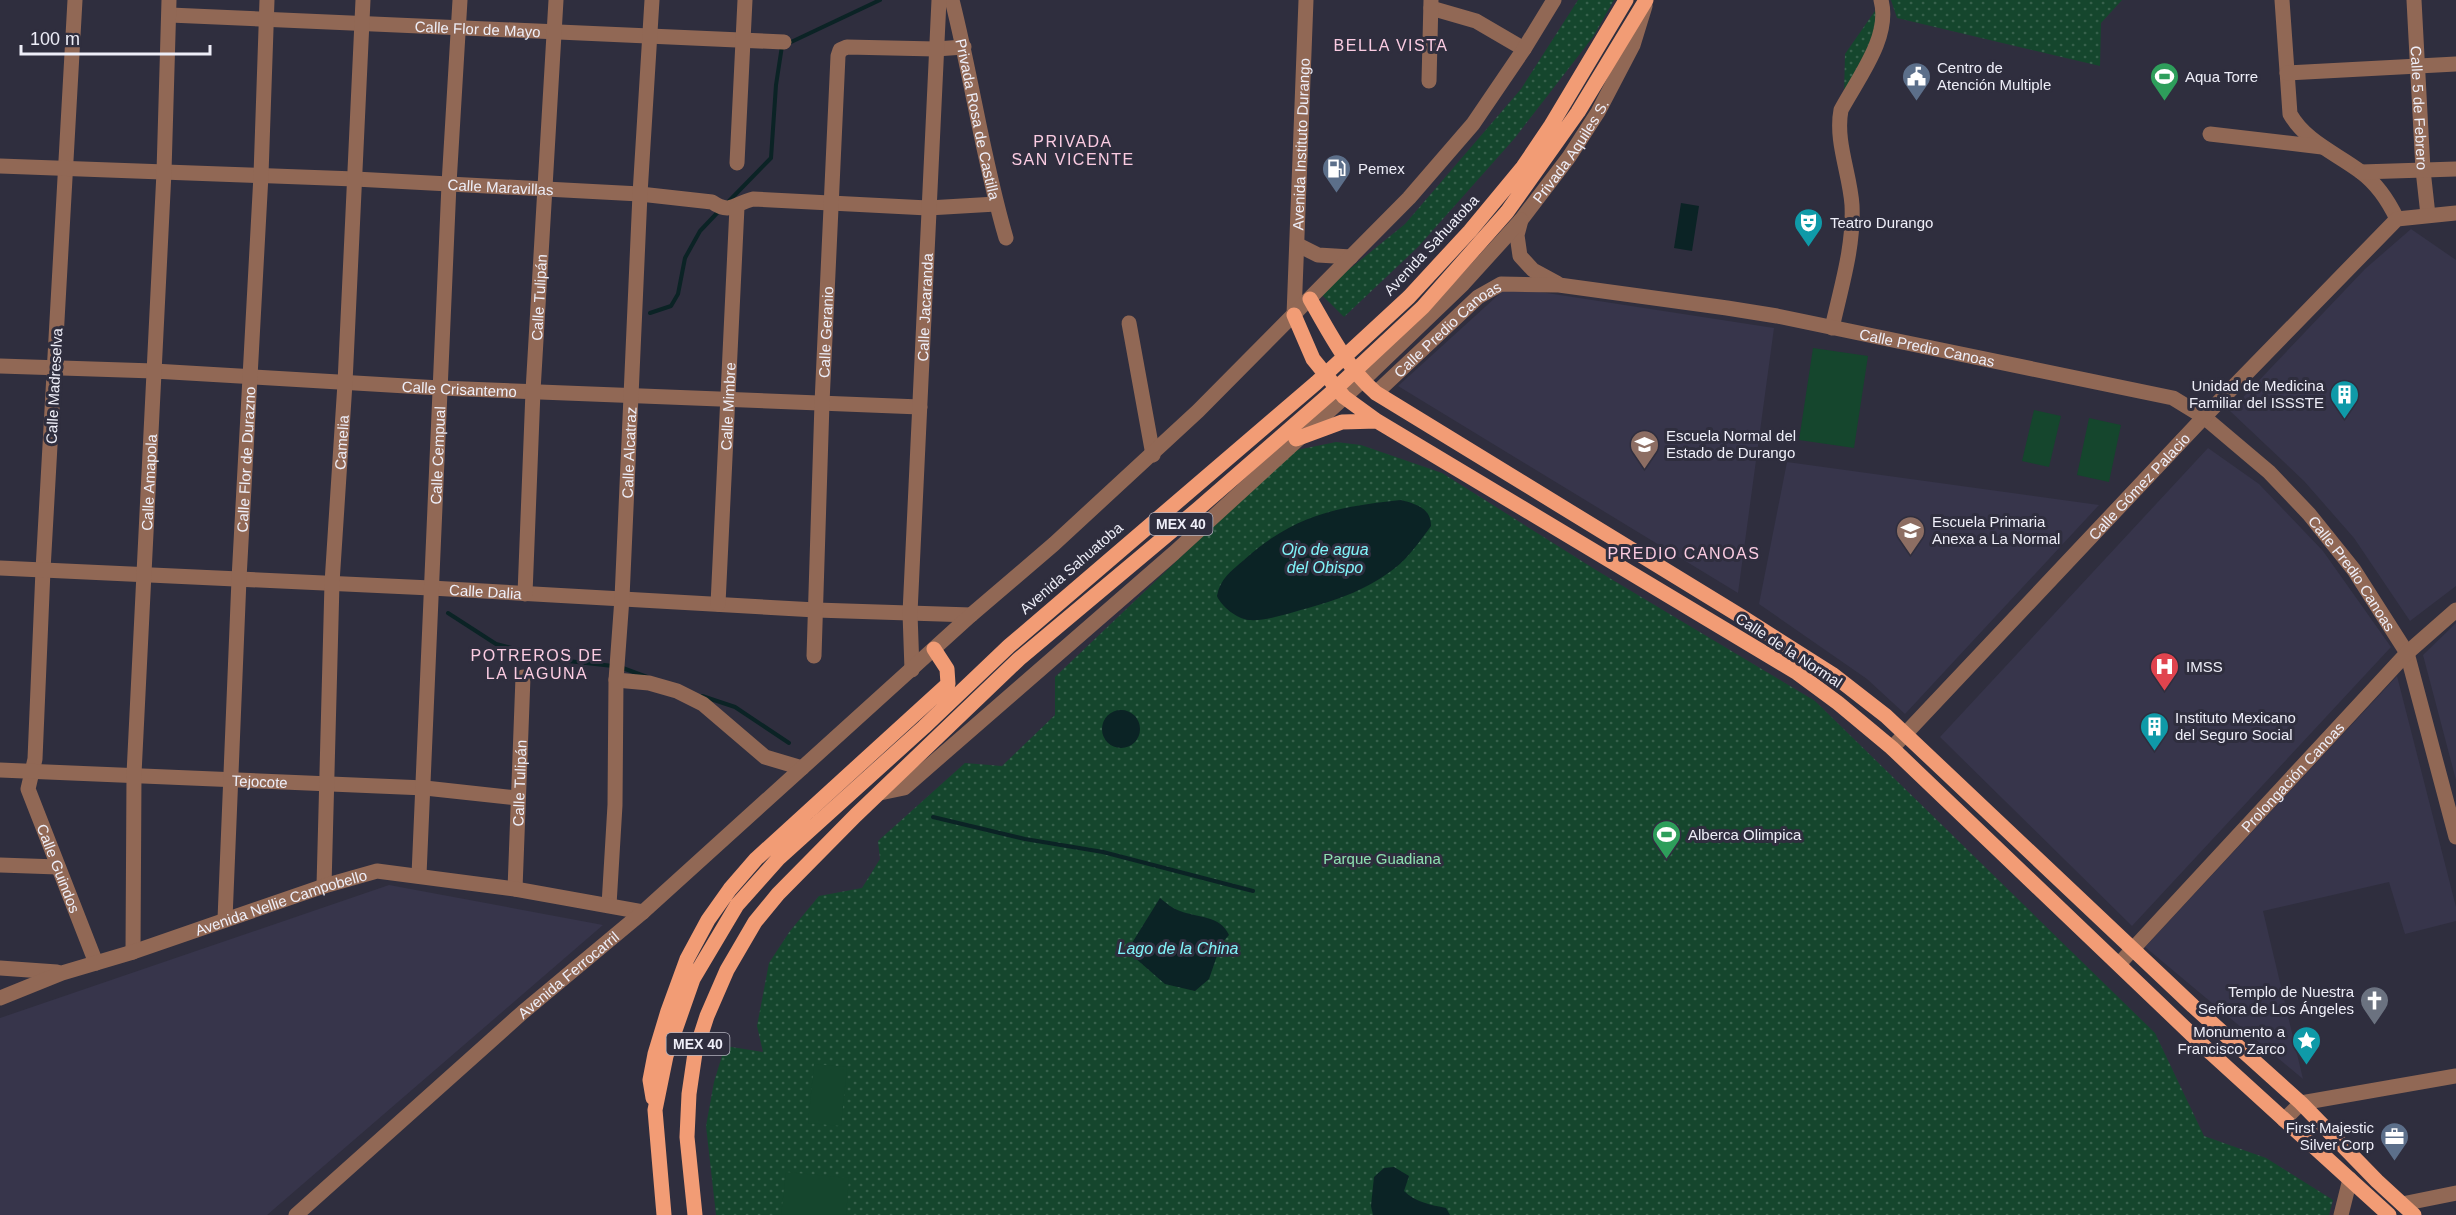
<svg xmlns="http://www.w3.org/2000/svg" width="2456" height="1215" font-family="Helvetica,sans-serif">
<defs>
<pattern id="grass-dots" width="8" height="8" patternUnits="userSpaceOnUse" patternTransform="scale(1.5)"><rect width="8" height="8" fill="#15462d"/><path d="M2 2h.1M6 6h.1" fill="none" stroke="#37614c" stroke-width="1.8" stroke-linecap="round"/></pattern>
</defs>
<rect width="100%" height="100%" fill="#2f2e3e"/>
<path fill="#37354b" d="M2411,229l45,31v326l-46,35 -56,-83 -50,-57 -74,-70 135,-142z
M1507,287l267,41 -36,265 -340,-207z
M2208,448l51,36 64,67 68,96 -259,279 -192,-189z
M1787,462l312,43 -194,209 -38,-35 -108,-75z
M2456,623v157l-33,-125z
M2397,676l59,231v14l-51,13 -16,-52 -126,29 40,168 -158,-132z
M389,885l214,40 -336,290h-267v-197z"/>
<path fill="url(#grass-dots)" d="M1578,0h36l-21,37 -79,102 -96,108 -74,70 -24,-24 85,-69 116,-135z
M1891,0h231l-21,23 -1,43 -203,-48z
M1877,8l-2,31 -31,55 1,-40z
M1336,442l25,3 81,28 154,97 219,131 340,332 49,103 62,22 67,42 -4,15h-1613l-10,-89 8,-44 11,-36 38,6 -6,-26 12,-63 21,-32 29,-35 43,-8 18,-29 -2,-18 87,-78 37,3 53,-51v-38l237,-226z"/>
<path fill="#15462d" d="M1813,348l55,8 -14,92 -55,-8z
M2034,410l27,6 -12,51 -27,-6z
M2089,418l32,7 -12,57 -32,-7z
M814,1064l33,3 -6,59 -33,-3z
M786,1172l63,6 -3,37h-65z"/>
<path fill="#0b2325" d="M1681,203l18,3 -7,45 -18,-3z
M1401,500c15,4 30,8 30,26 -11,15 -22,31 -36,42 -30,24 -65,34 -101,44 -15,4 -30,9 -45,8 -12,-1 -28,-14 -32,-24 3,-17 14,-25 27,-36 50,-45 92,-53 157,-60z
M1102 729a19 19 0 1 1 38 0a19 19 0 1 1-38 0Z
M1160,898c6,5 13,11 20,13 18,7 40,4 49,24l-8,9 -12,35 -14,12 -30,-7 -31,-27 -2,-14z
M1394,1167l15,9 -5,15c11,11 27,14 42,17l4,7h-77l-2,-9 3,-29 10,-9z"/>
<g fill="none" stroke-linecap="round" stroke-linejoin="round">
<path stroke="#0b2325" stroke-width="4" d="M789,43l91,-43
M729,201l42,-43 5,-73 6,-39
M650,313l21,-7 7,-12 7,-36 15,-27 19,-20
M448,613l48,31 63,16 54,6
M620,667l27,10
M702,696l33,11 54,36
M933,817l92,22 78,13 150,39"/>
<g stroke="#916855" stroke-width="15">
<path id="s1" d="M75,0l-32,570 -8,189 -7,30 68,174"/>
<path id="s2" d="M952,0c20,79 31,160 54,238"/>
<path d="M2282,0l8,114c16,28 46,39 71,58 16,12 27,28 36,47"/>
<path id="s3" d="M2414,0l9,170 5,45"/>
<path d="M1431,8l45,13 48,28"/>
<path id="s4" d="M170,15l614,27"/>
<path d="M2287,73l169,-9"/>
<path d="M1429,81l2,-81"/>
<path d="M2210,134l112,13"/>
<path d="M737,163l8,-163"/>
<path id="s5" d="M0,166l355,13 285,15 72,8c19,13 23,1 41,-3l175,9 68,-4"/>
<path d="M2361,172l95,-3"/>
<path d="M1298,245l20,10 33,2"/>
<path id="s6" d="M1557,283l-24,-13 -13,-14 -3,-21 4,-15 48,-63 29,-45 35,-67 12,-39"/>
<path id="s7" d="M1294,315l12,-315"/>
<path d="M1129,323l24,132"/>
<path d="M1832,328c9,-41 22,-81 20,-123 -2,-31 -17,-64 -11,-95 17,-32 50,-73 40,-110"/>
<path id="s8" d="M0,366l154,5 286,17 480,19"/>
<path id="s9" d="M1376,393l102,-96 23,-13 58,1 168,23 50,8 396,82 31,19 65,55 40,42 45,56 53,83 49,184"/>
<path id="s10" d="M0,568l431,20 385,22 155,5"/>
<path id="s11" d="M525,594l8,-203 23,-391"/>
<path id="s12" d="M718,604l19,-397"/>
<path id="s13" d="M814,656l8,-253 16,-347 2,-6 7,-3 89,2 28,-2"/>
<path id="s14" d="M912,670l-2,-57 29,-613"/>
<path d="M616,680l33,3 28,8 26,13 62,53 37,11"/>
<path id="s15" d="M1892,748l312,-331 193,-198 59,-6"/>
<path id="s16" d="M0,770l425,18 92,10"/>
<path d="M880,793l24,-5 270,-235 188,-172 101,-97 58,-64"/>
<path d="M0,865l58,2"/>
<path id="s17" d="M419,875l30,-691 11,-184"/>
<path id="s18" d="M324,886l8,-303 13,-200 18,-383"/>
<path id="s19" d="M515,889l8,-212"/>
<path id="s20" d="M609,905l6,-100 1,-125 6,-82 18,-404 12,-194"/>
<path id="s21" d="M225,919l14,-340 22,-404 6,-175"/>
<path id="s22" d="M133,952l1,-178 30,-602 5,-172"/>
<path id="s23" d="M2119,964l288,-311 49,-43"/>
<path d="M0,968l57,4"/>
<path id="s24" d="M0,998l62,-25 71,-21 191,-66 53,-15 138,18 128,23"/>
<path d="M2284,1120l17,-17 155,-27"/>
<path d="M2402,1204l54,-11"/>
<path id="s25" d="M296,1215l227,-203 120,-100 328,-297 83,-71 144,-133 211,-213 64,-74 51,-75 30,-49"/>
<path d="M2341,1215l9,-36"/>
</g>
<path stroke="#f29c75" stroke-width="15" d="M1310,299c19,33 37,69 66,94l366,224 90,57 54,42 307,290 108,97 76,78 37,34
M1294,315l19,44 31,38 33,24 419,251 42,31 54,45 319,305 178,162
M1296,439l46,-17 35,-1
M653,1098l-3,-18 5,-26 13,-43 19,-52 21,-39 22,-31 26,-30 192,-175 -1,-15 -13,-20
M664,1215l-9,-105 11,-54 27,-77 44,-74 41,-46 146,-132 85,-81 307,-263 93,-86 61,-66 53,-64 27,-40 76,-127
M695,1215l-8,-78 2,-43 6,-41 12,-37 20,-46 28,-48 23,-28 78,-79 163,-156 179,-150 133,-116 92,-86 84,-95 71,-100 68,-112"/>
</g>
<defs>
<symbol id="civic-pin" viewBox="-11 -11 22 30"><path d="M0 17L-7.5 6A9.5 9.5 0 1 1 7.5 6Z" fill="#5c6f8a" stroke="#2f2e3e"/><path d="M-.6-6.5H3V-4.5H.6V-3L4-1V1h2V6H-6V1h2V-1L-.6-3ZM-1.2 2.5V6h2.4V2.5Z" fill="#fff"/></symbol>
<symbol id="stadium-pin" viewBox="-11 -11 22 30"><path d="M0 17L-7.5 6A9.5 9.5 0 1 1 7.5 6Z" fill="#2e9e5b" stroke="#2f2e3e"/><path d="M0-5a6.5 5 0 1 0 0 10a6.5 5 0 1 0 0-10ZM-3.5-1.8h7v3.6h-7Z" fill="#fff"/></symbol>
<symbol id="fuel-pin" viewBox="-11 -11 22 30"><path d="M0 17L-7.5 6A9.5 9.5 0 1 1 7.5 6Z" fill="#5c6f8a" stroke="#2f2e3e"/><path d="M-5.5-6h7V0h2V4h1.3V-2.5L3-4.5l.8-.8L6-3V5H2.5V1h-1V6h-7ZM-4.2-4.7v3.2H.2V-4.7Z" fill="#fff"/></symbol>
<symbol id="theatre-pin" viewBox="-11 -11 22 30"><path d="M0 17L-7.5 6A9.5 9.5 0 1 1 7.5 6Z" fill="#0f9aa8" stroke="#2f2e3e"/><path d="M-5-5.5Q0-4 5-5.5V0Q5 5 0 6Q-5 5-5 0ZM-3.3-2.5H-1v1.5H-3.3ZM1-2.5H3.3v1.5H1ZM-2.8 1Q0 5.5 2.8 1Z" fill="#fff"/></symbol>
<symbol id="building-pin" viewBox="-11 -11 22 30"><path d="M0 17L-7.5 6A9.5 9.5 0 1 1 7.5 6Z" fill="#0f9aa8" stroke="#2f2e3e"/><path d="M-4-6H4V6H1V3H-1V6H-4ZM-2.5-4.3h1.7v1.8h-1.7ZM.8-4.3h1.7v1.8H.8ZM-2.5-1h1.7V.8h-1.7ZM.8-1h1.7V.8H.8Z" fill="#fff"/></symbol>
<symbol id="university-pin" viewBox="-11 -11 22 30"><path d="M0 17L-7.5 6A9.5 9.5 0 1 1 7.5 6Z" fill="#8d6e63" stroke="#2f2e3e"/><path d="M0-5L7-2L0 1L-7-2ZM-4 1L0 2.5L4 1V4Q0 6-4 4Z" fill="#fff"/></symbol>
<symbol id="school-pin" viewBox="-11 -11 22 30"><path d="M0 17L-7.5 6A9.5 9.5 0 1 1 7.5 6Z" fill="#8d6e63" stroke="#2f2e3e"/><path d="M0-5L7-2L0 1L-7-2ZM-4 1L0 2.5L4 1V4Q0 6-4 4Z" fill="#fff"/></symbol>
<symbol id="hospital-pin" viewBox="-11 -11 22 30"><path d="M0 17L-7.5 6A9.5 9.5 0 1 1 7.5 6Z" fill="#e0444e" stroke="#2f2e3e"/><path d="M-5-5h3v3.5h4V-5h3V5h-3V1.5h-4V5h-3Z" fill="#fff"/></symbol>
<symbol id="church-pin" viewBox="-11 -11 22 30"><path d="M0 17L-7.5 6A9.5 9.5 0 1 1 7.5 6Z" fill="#6b7280" stroke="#2f2e3e"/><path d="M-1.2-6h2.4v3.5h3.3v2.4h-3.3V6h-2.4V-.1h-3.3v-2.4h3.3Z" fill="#fff"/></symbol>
<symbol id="sight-pin" viewBox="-11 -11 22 30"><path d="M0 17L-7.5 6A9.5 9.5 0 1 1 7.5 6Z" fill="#0f9aa8" stroke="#2f2e3e"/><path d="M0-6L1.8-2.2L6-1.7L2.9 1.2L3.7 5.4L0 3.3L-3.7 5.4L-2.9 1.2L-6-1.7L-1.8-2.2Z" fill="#fff"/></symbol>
<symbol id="office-pin" viewBox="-11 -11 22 30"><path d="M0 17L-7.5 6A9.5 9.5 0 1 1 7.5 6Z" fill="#5c6f8a" stroke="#2f2e3e"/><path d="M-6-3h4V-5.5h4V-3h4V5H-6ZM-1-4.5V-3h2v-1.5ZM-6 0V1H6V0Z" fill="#fff"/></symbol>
</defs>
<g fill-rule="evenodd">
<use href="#civic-pin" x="1900" y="60" width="33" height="45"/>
<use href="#stadium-pin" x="2148" y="60" width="33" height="45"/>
<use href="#fuel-pin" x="1320" y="152" width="33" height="45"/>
<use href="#theatre-pin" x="1792" y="206" width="33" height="45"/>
<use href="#building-pin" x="2328" y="378" width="33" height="45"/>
<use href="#university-pin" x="1628" y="428" width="33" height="45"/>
<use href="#school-pin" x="1894" y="514" width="33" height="45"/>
<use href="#hospital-pin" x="2148" y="650" width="33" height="45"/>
<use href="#building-pin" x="2138" y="710" width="33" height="45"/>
<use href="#stadium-pin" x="1650" y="818" width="33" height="45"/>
<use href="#church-pin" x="2358" y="984" width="33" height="45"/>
<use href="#sight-pin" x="2290" y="1024" width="33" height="45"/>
<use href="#office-pin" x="2378" y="1120" width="33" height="45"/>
</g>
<g text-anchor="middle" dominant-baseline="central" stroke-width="6" stroke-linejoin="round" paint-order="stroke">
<g fill="#2f2e3e" stroke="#b5b4c0" stroke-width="1.5">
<rect x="1149.5" y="513" width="63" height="22" rx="4.5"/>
<rect x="666.5" y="1033" width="63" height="22" rx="4.5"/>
</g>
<g font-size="14" font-weight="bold" fill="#eeeef8">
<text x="1181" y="524">MEX 40</text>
<text x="698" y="1044">MEX 40</text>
</g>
<g font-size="15" fill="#eeeef8" stroke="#2f2e3e">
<text stroke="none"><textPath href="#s4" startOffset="308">Calle Flor de Mayo</textPath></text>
<text stroke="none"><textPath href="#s3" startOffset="108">Calle 5 de Febrero</textPath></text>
<text stroke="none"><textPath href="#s2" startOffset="122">Privada Rosa de Castilla</textPath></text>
<text stroke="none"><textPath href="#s7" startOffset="171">Avenida Instituto Durango</textPath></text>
<text stroke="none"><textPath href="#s6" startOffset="168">Privada Aquiles S.</textPath></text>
<text stroke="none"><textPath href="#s5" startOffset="501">Calle Maravillas</textPath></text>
<text transform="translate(1431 245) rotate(-47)">Avenida Sahuatoba</text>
<text stroke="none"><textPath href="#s11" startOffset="297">Calle Tulipán</textPath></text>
<text stroke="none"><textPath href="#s14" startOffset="363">Calle Jacaranda</textPath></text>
<text stroke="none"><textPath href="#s9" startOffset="96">Calle Predio Canoas</textPath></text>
<text stroke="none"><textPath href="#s13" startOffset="324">Calle Geranio</textPath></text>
<text stroke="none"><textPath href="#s9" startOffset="598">Calle Predio Canoas</textPath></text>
<text transform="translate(54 386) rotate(-87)">Calle Madreselva</text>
<text stroke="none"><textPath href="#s8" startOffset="460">Calle Crisantemo</textPath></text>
<text stroke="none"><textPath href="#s12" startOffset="198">Calle Mimbre</textPath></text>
<text stroke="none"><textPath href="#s18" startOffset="444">Camelia</textPath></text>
<text stroke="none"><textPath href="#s20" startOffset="453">Calle Alcatraz</textPath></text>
<text stroke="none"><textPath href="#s17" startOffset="420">Calle Cempual</textPath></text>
<text stroke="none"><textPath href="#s21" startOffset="460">Calle Flor de Durazno</textPath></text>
<text stroke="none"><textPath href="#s22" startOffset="470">Calle Amapola</textPath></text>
<text stroke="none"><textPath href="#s15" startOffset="360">Calle Gómez Palacio</textPath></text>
<text transform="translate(1071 568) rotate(-41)">Avenida Sahuatoba</text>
<text stroke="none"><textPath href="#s9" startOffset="1102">Calle Predio Canoas</textPath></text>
<text stroke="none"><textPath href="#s10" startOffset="486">Calle Dalia</textPath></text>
<text transform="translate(1789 650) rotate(33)">Calle de la Normal</text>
<text stroke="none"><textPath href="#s23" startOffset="255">Prolongación Canoas</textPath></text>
<text stroke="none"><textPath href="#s16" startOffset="260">Tejocote</textPath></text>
<text stroke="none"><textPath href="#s19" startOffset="106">Calle Tulipán</textPath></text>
<text stroke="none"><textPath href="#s1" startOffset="876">Calle Guindos</textPath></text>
<text stroke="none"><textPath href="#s24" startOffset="297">Avenida Nellie Campobello</textPath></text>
<text stroke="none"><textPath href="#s25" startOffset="363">Avenida Ferrocarril</textPath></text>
</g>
<g font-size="15" fill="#eeeef8" stroke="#2f2e3e" text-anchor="start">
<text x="1937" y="67">Centro de<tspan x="1937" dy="17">Atención Multiple</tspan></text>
<text x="2185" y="76">Aqua Torre</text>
<text x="1358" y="168">Pemex</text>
<text x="1830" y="222">Teatro Durango</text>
<text x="2324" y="385" text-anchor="end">Unidad de Medicina<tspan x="2324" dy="17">Familiar del ISSSTE</tspan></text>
<text x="1666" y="435">Escuela Normal del<tspan x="1666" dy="17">Estado de Durango</tspan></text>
<text x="1932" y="521">Escuela Primaria<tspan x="1932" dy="17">Anexa a La Normal</tspan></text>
<text x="2186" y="666">IMSS</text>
<text x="2175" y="717">Instituto Mexicano<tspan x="2175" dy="17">del Seguro Social</tspan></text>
<text x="1688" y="834">Alberca Olimpica</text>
<text x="2354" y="991" text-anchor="end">Templo de Nuestra<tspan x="2354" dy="17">Señora de Los Ángeles</tspan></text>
<text x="2285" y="1031" text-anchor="end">Monumento a<tspan x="2285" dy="17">Francisco Zarco</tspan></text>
<text x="2374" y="1127" text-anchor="end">First Majestic<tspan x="2374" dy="17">Silver Corp</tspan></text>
</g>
<g font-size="15" fill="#8ee1b1" stroke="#2f2e3e">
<text x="1382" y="858">Parque Guadiana</text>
</g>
<g font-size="16" letter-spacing="1.5" fill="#fbcce2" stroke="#2f2e3e">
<text x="1391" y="45">BELLA VISTA</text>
<text x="1073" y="141">PRIVADA<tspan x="1073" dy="18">SAN VICENTE</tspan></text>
<text x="1684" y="553">PREDIO CANOAS</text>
<text x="537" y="655">POTREROS DE<tspan x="537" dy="18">LA LAGUNA</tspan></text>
</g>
<g font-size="16" font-style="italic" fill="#80f4fa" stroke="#2f2e3e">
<text x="1325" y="549">Ojo de agua<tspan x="1325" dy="18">del Obispo</tspan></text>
<text x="1178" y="948">Lago de la China</text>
</g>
</g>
<path d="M21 45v9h189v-9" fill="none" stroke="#eeeef8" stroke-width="3"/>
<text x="30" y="45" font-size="18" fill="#eeeef8" stroke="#2f2e3e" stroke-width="4.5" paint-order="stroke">100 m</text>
</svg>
